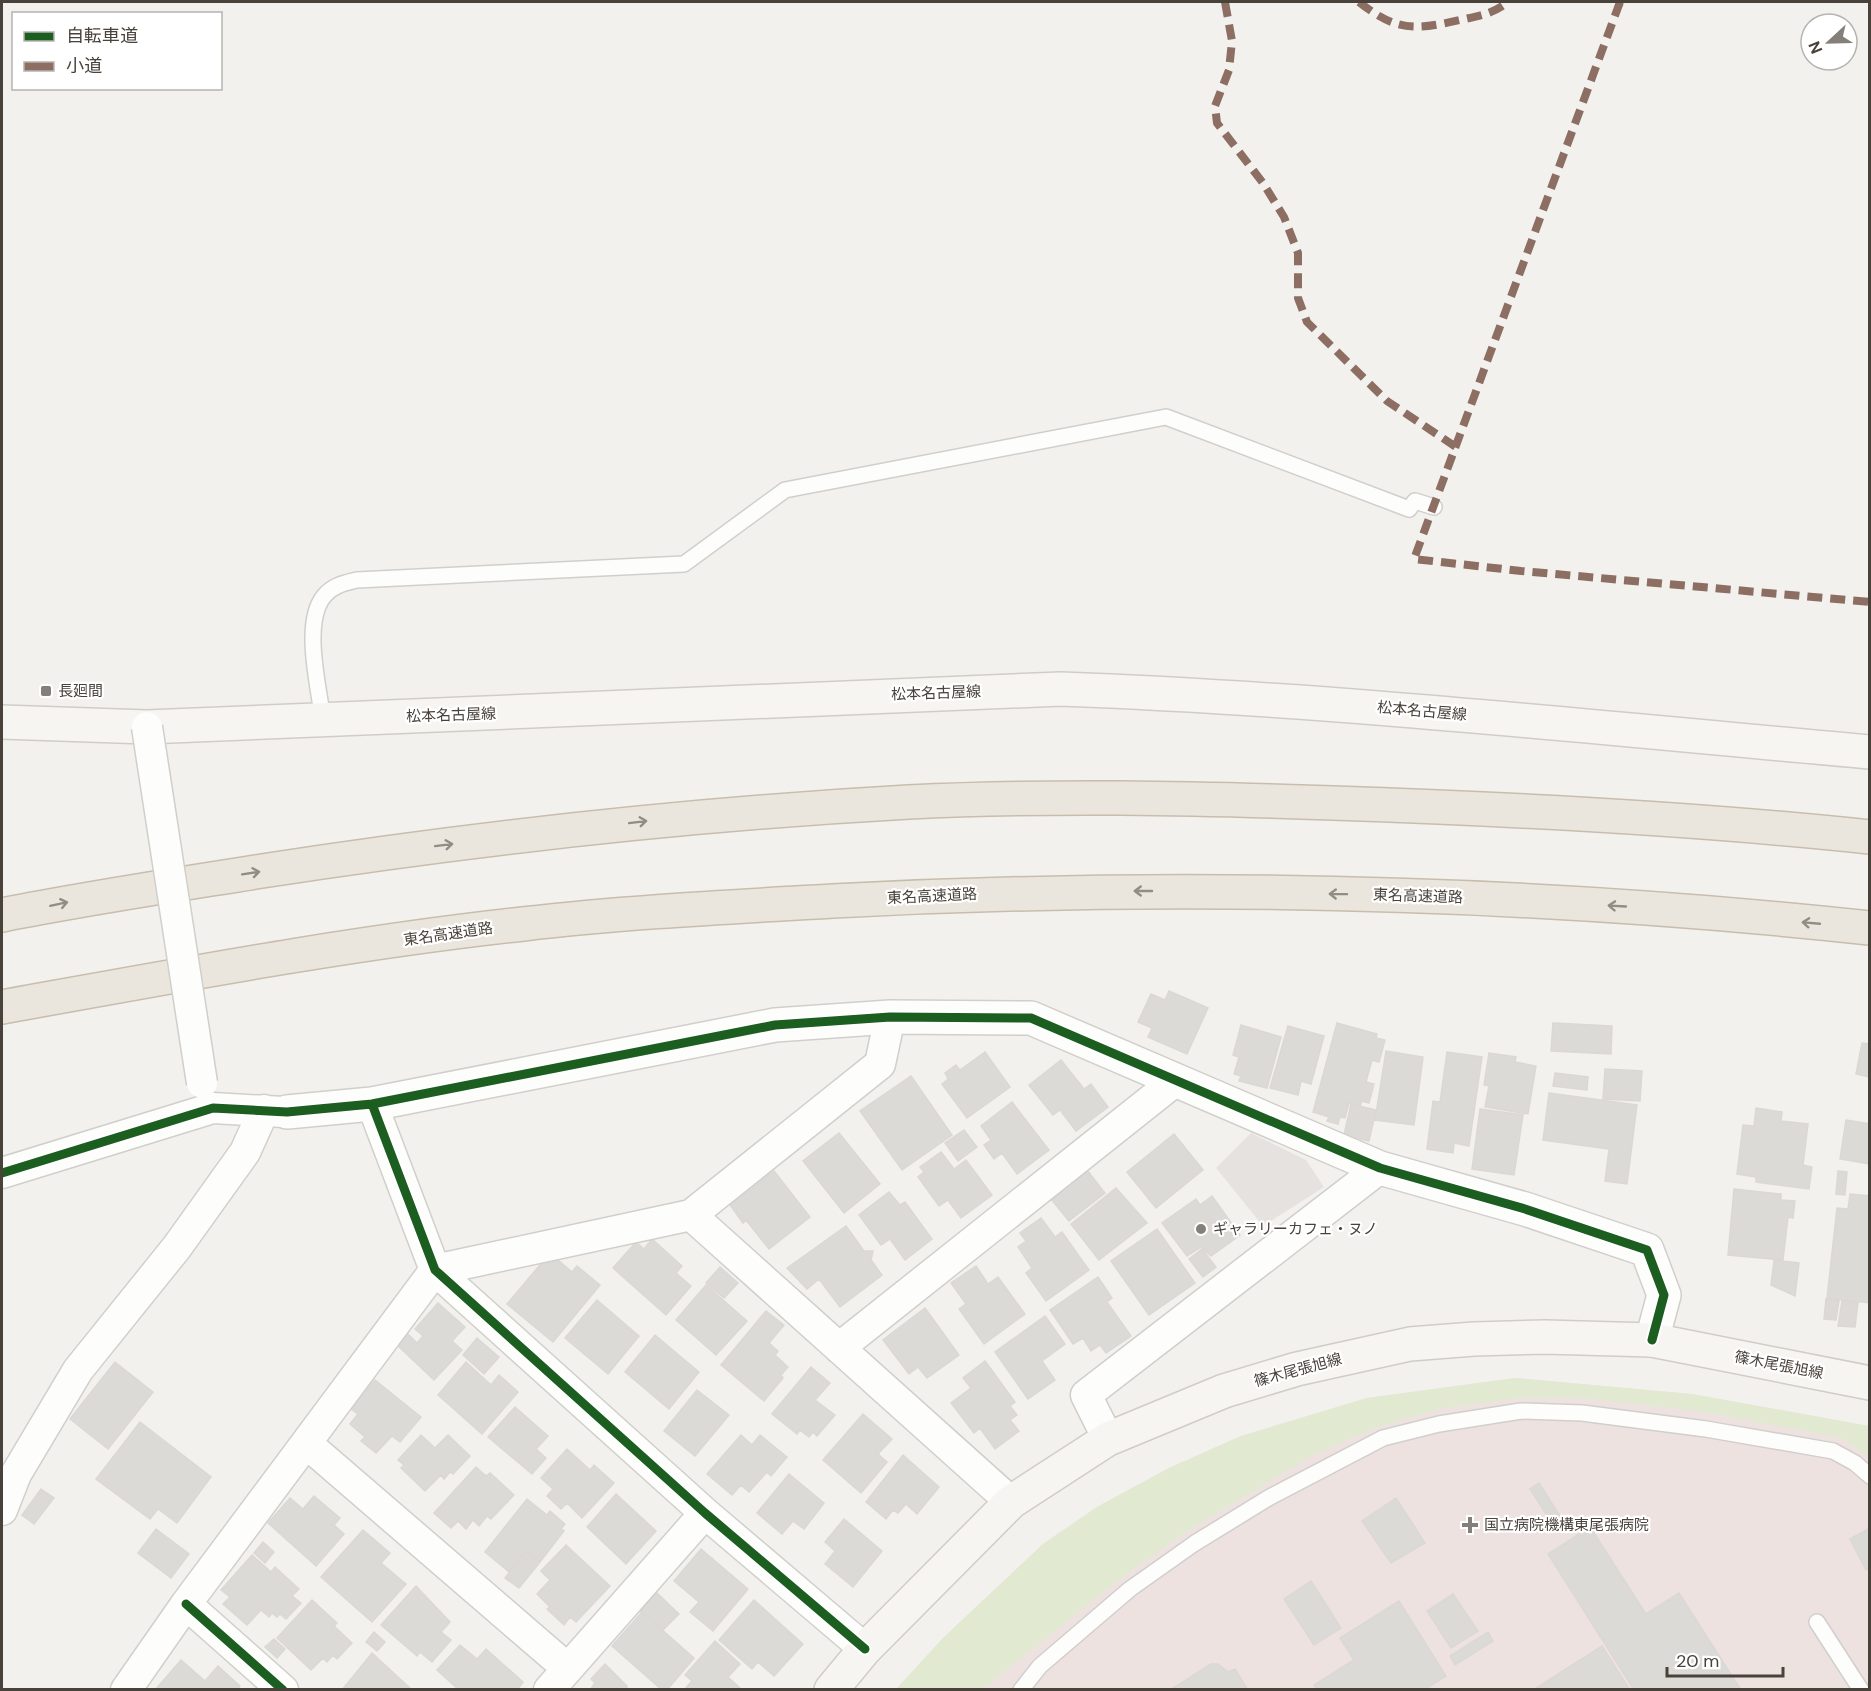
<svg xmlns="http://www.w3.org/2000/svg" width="1871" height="1691" font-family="'DM Sans','Noto Sans JP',sans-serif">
<rect width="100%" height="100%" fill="#f3f1ee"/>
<path fill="#ede2e0" d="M1515,1378l177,16 177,32v263l-973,1 47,-52 100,-94 54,-37 72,-39 72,-32 126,-38z"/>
<path fill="#e1ead1" d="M1515,1378l177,16 177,32v31l-28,-19 -135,-26 -123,-14h-64l-81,11 -63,19 -64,28 -125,76 -65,46 -138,111h-87l47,-51 100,-94 54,-37 72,-39 72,-32 126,-38z"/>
<path fill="#e5e2df" d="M1251,1133l55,27 18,27 -61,39 -47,-58z"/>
<path fill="#dcdad6" stroke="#dbd8d4" stroke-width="1.5" d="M1169,991l39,17 -21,46 -39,-17 4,-9 -14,-6 13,-28 14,6z
M1337,1023l40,11 -1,4 9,2 -6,22 -7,-2 -6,22 8,2 -5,19 -7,-2 -2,5 -11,-3 -4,15 -5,-1 -2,7 -11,-3 2,-4 -16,-5z
M1553,1023l59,3 -1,28 -60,-3z
M1241,1025l40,12 -14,51 -28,-7 2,-5 -7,-2 5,-17 -6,-2z
M1288,1026l36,10 -13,48 -10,-3 -3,14 -28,-7z
M1862,1043l8,1v44l-1,-11 -13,-3z
M1386,1051l37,6 -9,68 -39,-5z
M985,1052l25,35 -43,31 -25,-34 6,-5 -3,-6 11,-8 4,5z
M1447,1052l35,5 -13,89 -15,-3 -1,10 -26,-4 6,-48 7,1z
M1489,1053l27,4 -1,5 21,4 -8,48 -43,-7 4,-21 -5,-1z
M1061,1060l23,29 7,-5 17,23 -32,24 -16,-21 -7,5 -24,-30z
M1605,1069l37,2 -2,30 -37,-2z
M1555,1073l33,4 -1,13 -34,-4z
M911,1076l41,59 -50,35 -42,-59z
M1549,1093l88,12 -10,79 -22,-3 4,-32 -66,-9z
M1012,1102l37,48 -32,24 -15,-21 -8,6 -10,-14 7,-5 -10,-14z
M1351,1104l25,6 -7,31 -25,-6z
M1756,1108l26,4 -1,9 27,3 -5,41 9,2 -3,22 -53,-7v-5l-19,-3 6,-49 11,1z
M1480,1109l43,6 -9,60 -42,-6z
M1846,1120l24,4v40l-30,-5z
M964,1130l13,17 -19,14 -13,-18z
M839,1133l41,51 -36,29 -41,-52z
M1174,1134l29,36 -47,38 -29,-36z
M941,1152l13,17 12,-9 26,35 -31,23 -13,-18 -9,6 -21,-29 6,-5 -4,-5z
M1087,1170l18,23 -36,28 -18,-22z
M774,1171l36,46 -41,32 -23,-29 -3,3 -13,-18z
M1838,1171l9,1 -2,23 -9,-1z
M1116,1188l31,35 -48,37 -28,-36z
M1734,1189l47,5v6l14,1 -2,17 -5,-1 -5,43 -55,-5z
M889,1192l11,13 5,-3 27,37 -27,21 -15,-21 -9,6 -22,-30z
M1850,1194l20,2v107l-43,-5 10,-90 11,1z
M1212,1196l28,39 -29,21 -10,-9 -14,9 -25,-33 34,-24 4,6z
M1041,1218l14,19 7,-5 27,38 -43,31 -20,-28 6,-5 -14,-21 8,-6 -6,-8z
M846,1226l18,25h9l-2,9 11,15 -42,32 -21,-28 -12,10 -20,-21z
M1157,1229l38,54 -46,32 -38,-54z
M652,1239l30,27 -6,7 15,13 -25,29 -53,-47 23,-26 8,7z
M1202,1249l14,18 -13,10 -14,-18z
M550,1253l22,19 5,-6 23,19 -47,57 -46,-38z
M1774,1260l25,3 -4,33 -24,-11z
M976,1266l12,18 10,-7 27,37 -41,30 -25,-35 7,-5 -15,-21z
M720,1267l18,16 -14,15 -18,-15z
M1098,1277l14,21 -5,4 24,34 -25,17 -6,-8 -9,6 -8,-13 -10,6 -23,-34z
M706,1285l41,36 -31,34 -40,-35z
M1826,1299l13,2 -3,19 -12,-1z
M597,1300l42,36 -31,38 -43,-36z
M1842,1301l16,2 -3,24 -17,-1z
M438,1303l27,24 -13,14 10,9 -28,30 -38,-36 11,-11 10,10 6,-7 -8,-7z
M925,1308l34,47 -32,23 -9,-11 -9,7 -26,-34z
M766,1311l18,14 -15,18 9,8 -3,4 13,12 -7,8 2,3 -19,23 -43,-36z
M1045,1316l20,28 -23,17 13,19 -27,19 -33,-47z
M655,1335l44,37 -30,37 -44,-37z
M477,1338l22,19 -15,17 -21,-19z
M985,1361l30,41 -5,4 7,9 -7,5 9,11 -24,18 -15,-21 -6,5 -23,-30 20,-15 -8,-10z
M115,1362l38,30 -45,57 -38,-30z
M466,1362l25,23 8,-10 19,17 -36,42 -44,-39z
M811,1367l19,16 -15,17 20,15 -18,21 -4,-4 -4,5 -9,-7 -3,4 -25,-20z
M375,1380l46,37 -21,25 -8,-6 -16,17 -15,-12 4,-4 -15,-13 8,-10 -7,-5z
M697,1390l32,25 -34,41 -31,-25z
M515,1407l33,29 -12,13 10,9 -14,16 -44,-37z
M863,1414l29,25 -14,15 9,8 -26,31 -38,-33z
M140,1422l71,55 -34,46 -19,-14 -8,10 -54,-40z
M421,1435l14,13 13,-13 22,21 -17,18 -3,-2 -6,7 -3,-4 -16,16 -24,-23 3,-3 -6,-5z
M741,1435l11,10 8,-10 27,22 -16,19 -4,-4 -18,20 -8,-7 -9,10 -25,-21z
M567,1449l23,21 4,-5 20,18 -32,35 -15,-15 -6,6 -14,-13 6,-7 -12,-11z
M903,1455l36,32 -22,27 -11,-10 -8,9 -5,-3 -7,9 -20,-17z
M476,1467l10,9 4,-3 24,22 -23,24 -4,-3 -8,10 -6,-6 -7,9 -8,-8 -7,7 -17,-15z
M789,1474l35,29 -20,26 -11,-8 -11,13 -25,-21z
M1539,1483l28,44 -9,6 -28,-44z
M41,1489l13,9 -20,26 -12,-9z
M616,1494l40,37 -30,33 -39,-37z
M314,1496l26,22 -6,7 10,9 -28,32 -48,-43 22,-25 13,11z
M1396,1498l29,45 -34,20 -29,-42z
M527,1499l20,16 3,-4 15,13 -4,5 3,2 -24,31 -14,-11 -17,21 -24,-20z
M844,1519l38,32 -29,36 -28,-23 10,-13 -10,-9z
M1590,1527l56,87 33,-21 62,97h-107l-86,-136z
M1870,1528v40l-4,2 -16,-31z
M156,1529l33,25 -18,24 -33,-25z
M363,1530l27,23 -9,10 25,21 -34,38 -51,-45z
M263,1542l11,10 -9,11 -11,-10z
M566,1545l44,41 -34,36 -6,-5 -6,8 -17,-16 3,-2 -13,-13 13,-14 -9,-9z
M701,1549l47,40 -35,42 -23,-19 9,-10 -25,-21z
M526,1551l14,11 -21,26 -14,-10z
M252,1555l19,17 4,-5 24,22 -7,7 9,7 -15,16 -6,-5 -3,3 -5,-4 -3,4 -8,-7 -14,15 -24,-21 7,-7 -9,-7z
M1311,1581l30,47 -27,17 -30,-46z
M416,1586l34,36 -9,10 10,8 -19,22 -12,-10 -3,4 -36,-31z
M657,1593l22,21 -16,16 -23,-19z
M1453,1594l25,37 -27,17 -24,-37z
M312,1600l25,23 -3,3 18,17 -15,16 -4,-4 -6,7 -4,-4 -12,12 -34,-32z
M754,1600l49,44 -29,32 -16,-14 -6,7 -33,-29z
M1399,1601l47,75 -22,14h-107l-3,-5 40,-25 -14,-22z
M642,1612l52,46 -27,32h-5l-50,-44z
M374,1632l11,10 -8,9 -11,-9z
M1488,1632l5,9 -38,24 -5,-9z
M274,1639l11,10 -8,9 -12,-11z
M715,1641l25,23 -12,13 14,13h-58l8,-9 -7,-6z
M460,1645l17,14 9,-10 37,33 -6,8h-58l-22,-20z
M1602,1646l28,44h-97z
M372,1653l40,37h-70z
M181,1660l24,21 13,-15 22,20 -3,4h-82z
M605,1664l22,22v4h-37l5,-7 -4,-4z
M1211,1664h7l10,8 7,-3 13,21h-78z"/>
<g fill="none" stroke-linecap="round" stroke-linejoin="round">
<defs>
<path id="service" d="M323,720c-4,-32 -21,-97 1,-124 9,-11 21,-13 33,-16l327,-16 101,-74 381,-73 243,92 6,-8 19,6
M1817,1622l44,68
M1021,1690l19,-24 90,-77 65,-46 75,-46 113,-59 56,-14 82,-13 61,2 124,16 127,22 22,12 15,13"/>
<path id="minor" d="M372,1104l63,166 270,243 160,136
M2,1173l211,-65 70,4
M691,1215l320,287
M839,1348l336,-267
M1108,1439l-22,-44 294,-227
M306,1443l261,225
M2,1510l14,-36 62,-104 99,-123 68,-95 19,-42
M186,1604l97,86
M126,1690l60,-86 249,-334 256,-55 189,-151 10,-47
M549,1690l156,-177"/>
<path id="tertiary" d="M287,1112l85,-8 403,-79 115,-8 141,1 349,150 145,41 122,41 17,45 -12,45"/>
<path id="secondary" d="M2,722l145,5 914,-38c271,10 539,39 809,63
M831,1690l34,-41 146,-147 97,-63 116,-48 73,-22 113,-25 64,-5 71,-2 107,3 218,43"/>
<path id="motorway" d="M2,915c86,-17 173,-30 260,-44 214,-33 430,-57 647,-69 141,-7 283,-4 424,1 179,6 358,15 537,34
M2,1007c173,-31 346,-64 521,-83 103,-12 207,-17 310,-23 346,-18 692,-10 1037,27"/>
</defs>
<use href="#service" stroke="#d1cfcc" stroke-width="18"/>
<use href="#minor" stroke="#d1cfcc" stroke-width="33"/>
<use href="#tertiary" stroke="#d1cfcc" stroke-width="36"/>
<use href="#secondary" stroke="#d1cdc6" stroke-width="36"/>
<use href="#motorway" stroke="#c8bdac" stroke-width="36"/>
<use href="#service" stroke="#fdfdfc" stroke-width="15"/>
<use href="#minor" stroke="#fdfdfc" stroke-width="30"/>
<use href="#tertiary" stroke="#fdfdfc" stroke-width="33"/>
<use href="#secondary" stroke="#f6f5f1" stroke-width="33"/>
<use href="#motorway" stroke="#ebe6dd" stroke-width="33"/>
<defs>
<path id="minor-bridge" d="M147,727l55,356"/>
</defs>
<use href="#minor-bridge" stroke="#d1cfcc" stroke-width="33" stroke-linecap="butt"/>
<use href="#minor-bridge" stroke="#fdfdfc" stroke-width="30"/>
<path stroke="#8d6e63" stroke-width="8" stroke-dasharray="15 8" stroke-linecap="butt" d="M1225,2l7,39 -3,29 -14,36 2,17 46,60 21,34 14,36v45l9,24 80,79 69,46
M1359,2c38,30 56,28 101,18 18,-4 33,-6 48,-18
M1620,2l-206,557 107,12 349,31"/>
<defs>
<path id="cycleway" d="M372,1104l63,166 270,243 160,136
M2,1173l211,-65 74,4 85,-8 403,-79 115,-8 141,1 349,150 145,41 122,41 17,45 -12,45
M186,1604l97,86"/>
</defs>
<use href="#cycleway" stroke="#fff" stroke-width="13"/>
<use href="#cycleway" stroke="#1b5e20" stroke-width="9"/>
</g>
<defs><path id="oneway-shaft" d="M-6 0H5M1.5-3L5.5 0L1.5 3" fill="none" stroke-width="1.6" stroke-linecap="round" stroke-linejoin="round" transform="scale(1.5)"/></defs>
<g stroke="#928c83">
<use href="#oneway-shaft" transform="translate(638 822) rotate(-7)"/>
<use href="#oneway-shaft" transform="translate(444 845) rotate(-7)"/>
<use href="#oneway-shaft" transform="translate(251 873) rotate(-9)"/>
<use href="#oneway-shaft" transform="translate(1143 891) rotate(-180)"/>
<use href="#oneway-shaft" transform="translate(1338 894) rotate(-179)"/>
<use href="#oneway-shaft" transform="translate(59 904) rotate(-12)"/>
<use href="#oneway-shaft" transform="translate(1617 906) rotate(-177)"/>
<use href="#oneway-shaft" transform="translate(1811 923) rotate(-175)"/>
</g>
<g fill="#847f79" stroke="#fff" stroke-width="2">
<rect x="40" y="685" width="12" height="12" rx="3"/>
<circle cx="1201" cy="1229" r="6"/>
<path d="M1467 1516h6v6h6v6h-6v6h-6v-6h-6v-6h6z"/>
</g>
<g text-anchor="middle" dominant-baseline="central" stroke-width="4.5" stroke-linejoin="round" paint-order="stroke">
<g font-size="15" fill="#49423a" stroke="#fff" text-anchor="start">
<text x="58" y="691">長廻間</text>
<text x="1213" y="1229">ギャラリーカフェ・ヌノ</text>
<text x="1484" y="1525">国立病院機構東尾張病院</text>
</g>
<g font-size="15" fill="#49423a" stroke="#fff">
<text transform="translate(936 693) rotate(-2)">松本名古屋線</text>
<text transform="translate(1422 711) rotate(5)">松本名古屋線</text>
<text transform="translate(451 715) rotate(-2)">松本名古屋線</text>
<text transform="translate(932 896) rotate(-3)">東名高速道路</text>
<text transform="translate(1418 896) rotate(2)">東名高速道路</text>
<text transform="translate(448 934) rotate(-8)">東名高速道路</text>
<text transform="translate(1779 1365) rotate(11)">篠木尾張旭線</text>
<text transform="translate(1298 1370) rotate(-15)">篠木尾張旭線</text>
</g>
</g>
<rect width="1871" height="1691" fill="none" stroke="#49423a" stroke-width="6"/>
<rect x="12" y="12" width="210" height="78" fill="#ffffff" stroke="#b6b3b0" stroke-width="1.5"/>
<rect x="24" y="32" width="30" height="9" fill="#1b5e20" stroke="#b6b3b0" stroke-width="1.5"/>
<text x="66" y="42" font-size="18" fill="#49423a">自転車道</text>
<rect x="24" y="62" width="30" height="9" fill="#8d6e63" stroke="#b6b3b0" stroke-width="1.5"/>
<text x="66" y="72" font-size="18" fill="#49423a">小道</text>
<g transform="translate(1829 42) rotate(248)"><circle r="28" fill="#ffffff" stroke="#b6b3b0" stroke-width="1.5"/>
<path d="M0-4.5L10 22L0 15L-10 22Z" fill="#847f79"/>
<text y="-9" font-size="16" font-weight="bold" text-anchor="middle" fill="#49423a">N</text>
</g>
<path d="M1667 1667v9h116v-9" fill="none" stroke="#49423a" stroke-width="3"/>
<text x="1676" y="1667" font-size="18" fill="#49423a" stroke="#ffffff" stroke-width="4.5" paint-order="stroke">20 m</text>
</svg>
